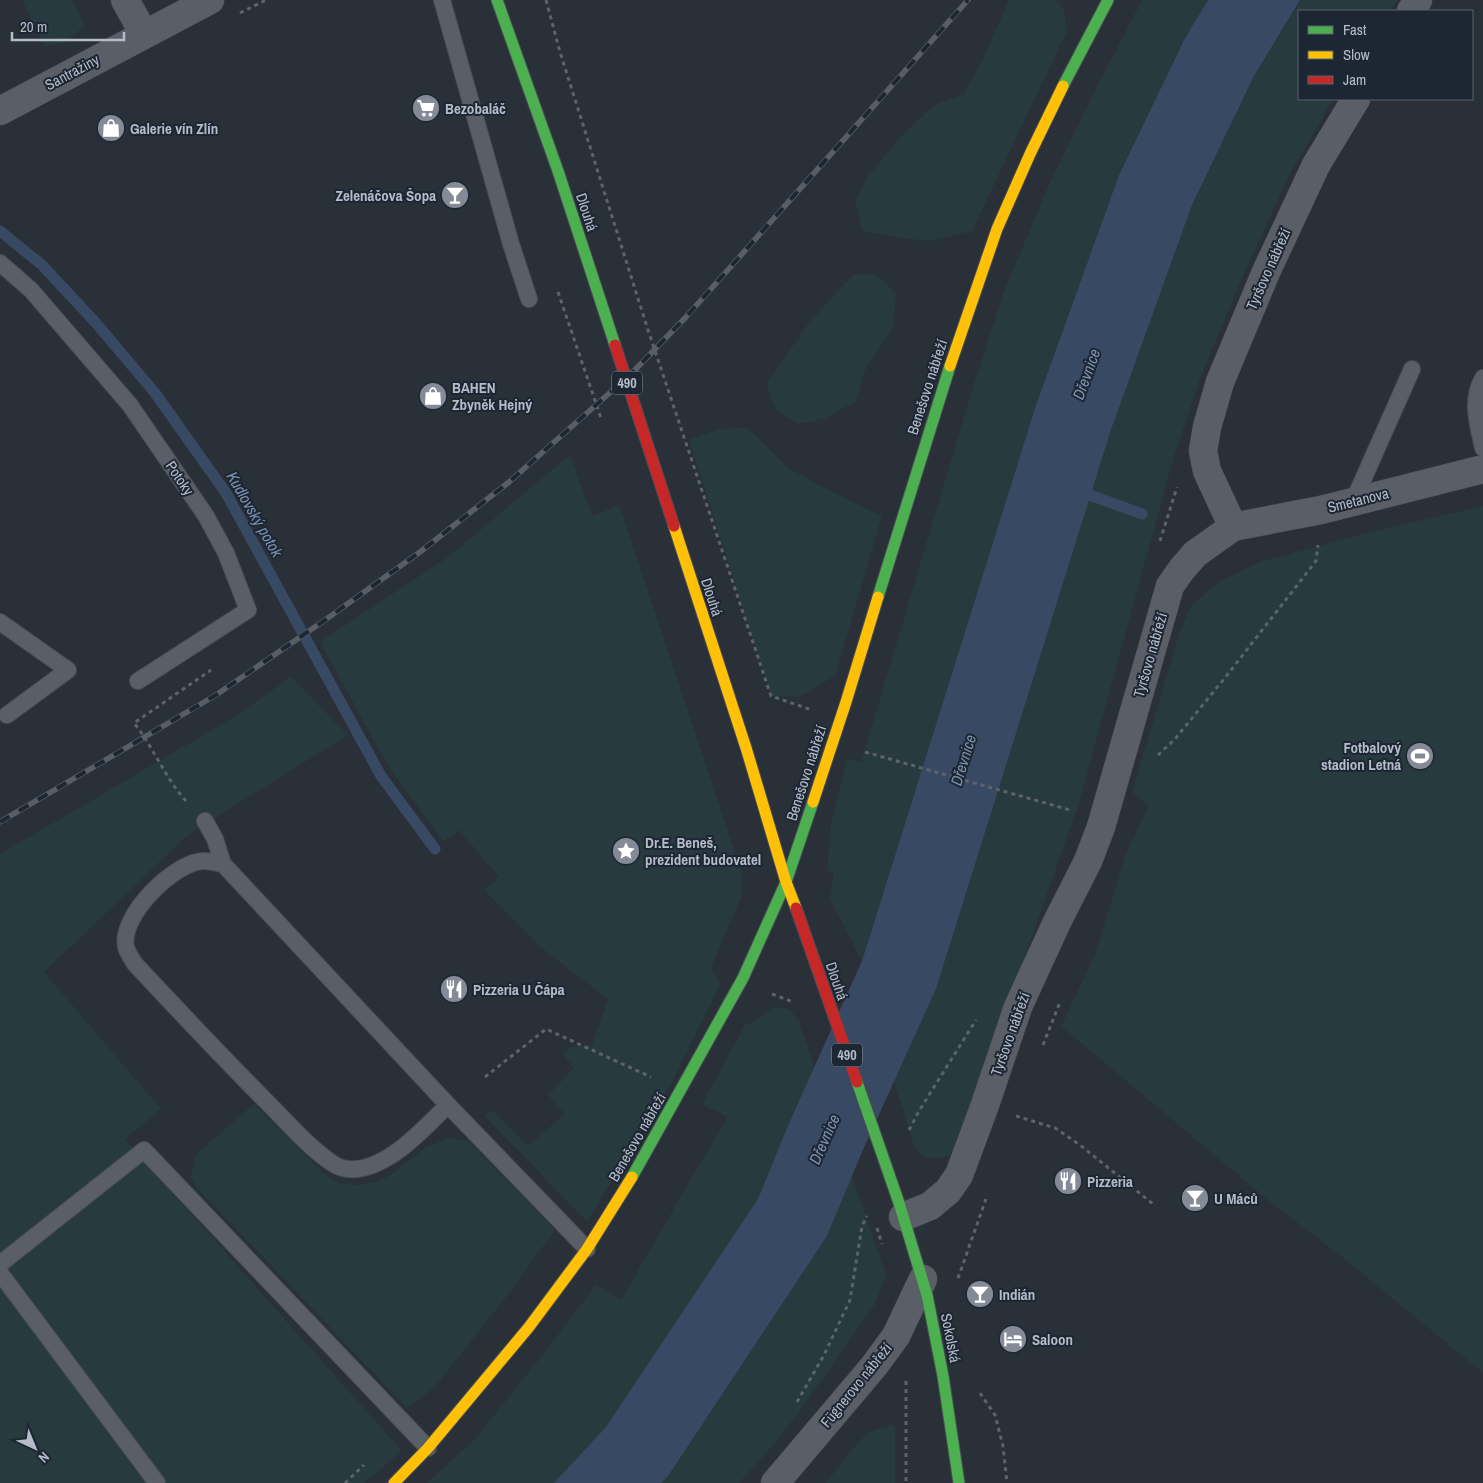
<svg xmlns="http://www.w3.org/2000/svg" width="1483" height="1483" font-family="'Archivo Narrow',sans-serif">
<rect width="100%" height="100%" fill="#2a3038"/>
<path fill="#273a3e" d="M22,0h50l13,26 -23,18 -17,2z
M1009,0h47l8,10 3,21 -95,200 -40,10 -32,-3 -37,-7 -8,-29 13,-26 30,-36 36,-35 30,-11 17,-31z
M1142,0h66l-23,38 -66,137 -83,230 -174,556 -32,-62 4,-28h-7l4,-49 16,-63 14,3 112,-375 32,-98 45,-107 48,-97z
M1300,0h98l-8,11h-91v88h34l-43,75 -45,97 -44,105 -28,84 -94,343 -121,344 -10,9 -11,2h-9l-13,-9 -21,-68 42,-92 175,-559 81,-225 62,-129z
M855,274l22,1 19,19 -3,34 -28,42 -9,31 -30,17 -27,6c-23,-13 -27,-14 -32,-41l41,-59 26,-29z
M748,428l41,41 44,23 49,24 -47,160 -36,21 -28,-1 -82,-256 31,-11z
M570,455l22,61 27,-11 123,369v21l-31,73 9,17 -48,97 -85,140 -102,-106 8,-6 35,36 37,-32 -17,-19 26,-27 -11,-14 6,-7 23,-2 16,-46 -69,-53 -55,-56 15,-13 -40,-47 -15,12 -54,-73 -70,-127 128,-85z
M1483,506v867l-137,-113 -73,-56 -212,-178 33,-69 32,-103 23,-49 -17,-13 48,-161 11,-25 29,-25 42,-20 113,-30z
M291,677l57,58 -159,99 -145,138 117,137 -36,30 277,312 -38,32h-364v-629l231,-135z
M775,1007l15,2 9,13 87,253 -11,29 -64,91 -30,41 -42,47h-312l49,-45 65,-81 55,-72 25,15 106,-183 -25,-13 44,-81 4,1z
M254,1104l68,68 16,11 19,2 22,-4 14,-8 32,-25 23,-10 20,3 87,89 -49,67 -72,91 -27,20 -211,-221 -5,-10 4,-22z
M895,1425v58h-69c11,-13 30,-42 43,-50 8,-5 17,-6 26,-8z"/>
<path fill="#384963" d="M1208,0h92l-46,76 -62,129 -81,225 -175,559 -74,163 -35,84 -159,240 -7,7h-107l52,-56 152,-228 32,-78 72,-160 174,-556 83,-230 66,-137z"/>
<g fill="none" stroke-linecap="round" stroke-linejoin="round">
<path stroke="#384963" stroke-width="11" d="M0,231l42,34 54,58 59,70 71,100 155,283 54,73
M1076,490l66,24"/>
<defs>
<path id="lane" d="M442,0l69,244 18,55
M0,263l31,27 99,115 76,111 20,37 22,57 -110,71
M1483,378c-13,22 -5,47 0,70
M1353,502l59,-133
M0,622l68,48 -61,45
M205,821l10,18 8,25 225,241 139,144
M223,864c-6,-1 -13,-3 -19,-3 -29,0 -85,55 -78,86 1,5 6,12 9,17 43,46 86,92 131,137 21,21 41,45 66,62 7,5 16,7 25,6 35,-4 67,-41 91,-64
M0,1264l144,-114 284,298
M0,1273l157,210"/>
<path id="street" d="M125,0l19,34
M1411,11l7,-11
M0,111l210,-111
M1233,527l-26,-56 -4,-20 4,-24 13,-45 46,-110 50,-107 40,-66
M903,1217l27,-11 18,-15 11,-16 26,-70 33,-98 39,-85 31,-61 13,-34 69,-241 12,-17 13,-15 38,-27 88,-17 162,-41
M775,1483l99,-117 22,-30 27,-57"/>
<path id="fast" d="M497,0l61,171 57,174
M1063,86l45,-86
M878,597l72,-231
M632,1177l111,-199 43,-96 27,-80
M899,1203l28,92 16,81 16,107"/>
<path id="slow" d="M950,366l47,-137 33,-75 33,-68
M674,526l73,225 39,131 10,26
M813,802l33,-100 32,-105
M394,1483l34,-35 101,-121 58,-78 45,-72"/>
<path id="jam" d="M615,345l59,181"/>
</defs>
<use href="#lane" stroke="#484c53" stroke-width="18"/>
<use href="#street" stroke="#484c53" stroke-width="29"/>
<use href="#fast" stroke="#484c53" stroke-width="13"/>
<use href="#slow" stroke="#484c53" stroke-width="13"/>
<use href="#jam" stroke="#484c53" stroke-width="13"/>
<path stroke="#5d636a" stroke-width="3" stroke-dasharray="4 4" stroke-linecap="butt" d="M546,0l14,52 87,275 124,369 38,13
M240,13l26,-13
M558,292l43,126
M1160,541l17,-54
M865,752l205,58
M1158,755l17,-16 53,-65 88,-113 2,-16
M186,801c-21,-23 -32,-53 -52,-78l77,-53
M772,994l21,8
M1043,1045l17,-43
M485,1077l61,-48 105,48
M1016,1116l39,12 25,17 73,59
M909,1130l10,-19 57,-91
M958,1278l28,-79
M906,1381v102
M980,1393l15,22 8,31 4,37
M797,1402l27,-47 26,-55 12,-74 5,-10
M345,1483l19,-18"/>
<use href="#lane" stroke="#5a5e66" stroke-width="16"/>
<use href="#street" stroke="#5a5e66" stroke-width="28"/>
<use href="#fast" stroke="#4caf50" stroke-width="11"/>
<use href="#slow" stroke="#ffc107" stroke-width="11"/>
<use href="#jam" stroke="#c62828" stroke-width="11"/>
<defs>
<path id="rail" d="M0,822l216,-127 109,-75 95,-68 89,-70 122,-108 55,-57 282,-317"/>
</defs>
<use href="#rail" stroke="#595d64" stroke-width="5.5"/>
<use href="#rail" stroke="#1d2633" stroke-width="4" stroke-dasharray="11" stroke-linecap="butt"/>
<defs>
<path id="fast-bridge" d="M857,1082l42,121"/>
<path id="jam-bridge" d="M796,908l61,174"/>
</defs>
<use href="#fast-bridge" stroke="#484c55" stroke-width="13" stroke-linecap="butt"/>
<use href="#jam-bridge" stroke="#484c55" stroke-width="13" stroke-linecap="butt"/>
<path stroke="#5d636a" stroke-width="3" stroke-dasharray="4 4" stroke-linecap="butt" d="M877,1228l5,16"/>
<use href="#fast-bridge" stroke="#4caf50" stroke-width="11"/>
<use href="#jam-bridge" stroke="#c62828" stroke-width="11"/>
</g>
<defs>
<symbol id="supermarket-disc" viewBox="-11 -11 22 22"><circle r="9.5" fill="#848b96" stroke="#1d2633"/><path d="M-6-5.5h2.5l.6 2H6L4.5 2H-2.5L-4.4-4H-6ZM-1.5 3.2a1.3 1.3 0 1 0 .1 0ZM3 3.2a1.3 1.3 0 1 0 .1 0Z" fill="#fff"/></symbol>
<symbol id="shop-disc" viewBox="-11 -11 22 22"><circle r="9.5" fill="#848b96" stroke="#1d2633"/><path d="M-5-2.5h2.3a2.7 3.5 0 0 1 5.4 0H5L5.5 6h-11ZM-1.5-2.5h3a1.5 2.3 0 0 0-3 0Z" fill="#fff"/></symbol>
<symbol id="bar-disc" viewBox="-11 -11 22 22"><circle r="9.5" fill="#848b96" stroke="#1d2633"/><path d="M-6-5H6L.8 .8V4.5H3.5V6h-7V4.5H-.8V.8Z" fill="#fff"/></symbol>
<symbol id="stadium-disc" viewBox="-11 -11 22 22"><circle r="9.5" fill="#848b96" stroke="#1d2633"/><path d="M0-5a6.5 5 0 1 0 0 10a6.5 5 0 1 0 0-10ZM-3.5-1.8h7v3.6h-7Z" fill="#fff"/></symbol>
<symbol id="sight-disc" viewBox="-11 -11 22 22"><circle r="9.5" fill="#848b96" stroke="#1d2633"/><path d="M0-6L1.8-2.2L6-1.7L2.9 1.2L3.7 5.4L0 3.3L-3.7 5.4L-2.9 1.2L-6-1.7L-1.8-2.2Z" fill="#fff"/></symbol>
<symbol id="restaurant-disc" viewBox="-11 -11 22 22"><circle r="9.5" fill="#848b96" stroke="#1d2633"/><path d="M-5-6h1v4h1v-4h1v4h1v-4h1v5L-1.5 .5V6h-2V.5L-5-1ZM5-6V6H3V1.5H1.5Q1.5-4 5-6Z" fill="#fff"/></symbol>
<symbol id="hotel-disc" viewBox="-11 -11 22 22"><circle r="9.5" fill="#848b96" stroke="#1d2633"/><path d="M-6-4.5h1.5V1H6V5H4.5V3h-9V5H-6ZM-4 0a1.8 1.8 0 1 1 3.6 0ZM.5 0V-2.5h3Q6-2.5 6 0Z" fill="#fff"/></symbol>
</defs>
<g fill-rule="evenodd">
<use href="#supermarket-disc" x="410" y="92" width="32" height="32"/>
<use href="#shop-disc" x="95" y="112" width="32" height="32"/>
<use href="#bar-disc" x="439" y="179" width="32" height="32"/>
<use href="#shop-disc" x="417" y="380" width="32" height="32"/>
<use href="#stadium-disc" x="1404" y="740" width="32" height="32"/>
<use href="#sight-disc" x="610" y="835" width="32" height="32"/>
<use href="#restaurant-disc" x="438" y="973" width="32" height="32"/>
<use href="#restaurant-disc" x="1052" y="1165" width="32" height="32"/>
<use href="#bar-disc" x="1179" y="1182" width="32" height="32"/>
<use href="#bar-disc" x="964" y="1278" width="32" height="32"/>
<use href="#hotel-disc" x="997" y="1323" width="32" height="32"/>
</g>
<g text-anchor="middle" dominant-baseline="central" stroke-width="4" stroke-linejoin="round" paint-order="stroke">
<g fill="#1d2633" stroke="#878f9c" stroke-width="1">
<rect x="612" y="371.5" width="30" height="23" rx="4"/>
<rect x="832" y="1043.5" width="30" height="23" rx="4"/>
</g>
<g font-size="14" font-weight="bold" fill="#b4bcc9">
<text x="627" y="383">490</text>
<text x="847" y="1055">490</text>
</g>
<g font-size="15" fill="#b4bcc9" stroke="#1d2633">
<text transform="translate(72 72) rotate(-28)">Santražiny</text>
<text transform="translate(587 212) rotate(72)">Dlouhá</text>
<text transform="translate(1268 269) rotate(-66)">Tyršovo nábřeží</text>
<text transform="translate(927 387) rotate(-72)">Benešovo nábřeží</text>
<text transform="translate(180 478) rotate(56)">Potoky</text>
<text transform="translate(1358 500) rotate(-14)">Smetanova</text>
<text transform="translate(712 597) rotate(72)">Dlouhá</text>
<text transform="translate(1150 655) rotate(-74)">Tyršovo nábřeží</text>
<text transform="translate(806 773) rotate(-72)">Benešovo nábřeží</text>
<text transform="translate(837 981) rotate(71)">Dlouhá</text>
<text transform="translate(1010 1034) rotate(-70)">Tyršovo nábřeží</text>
<text transform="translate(637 1137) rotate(-60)">Benešovo nábřeží</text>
<text transform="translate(951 1338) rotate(79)">Sokolská</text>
<text transform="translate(856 1385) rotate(-51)">Fügnerovo nábřeží</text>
</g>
<g font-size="15" font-weight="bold" fill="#b4bcc9" stroke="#1d2633" text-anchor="start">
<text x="445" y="108">Bezobaláč</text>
<text x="130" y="128">Galerie vín Zlín</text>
<text x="436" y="195" text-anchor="end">Zelenáčova Šopa</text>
<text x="452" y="387">BAHEN<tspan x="452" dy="17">Zbyněk Hejný</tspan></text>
<text x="1401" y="747" text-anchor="end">Fotbalový<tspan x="1401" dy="17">stadion Letná</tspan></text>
<text x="645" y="842">Dr.E. Beneš,<tspan x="645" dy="17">prezident budovatel</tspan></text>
<text x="473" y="989">Pizzeria U Čápa</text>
<text x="1087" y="1181">Pizzeria</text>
<text x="1214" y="1198">U Máců</text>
<text x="999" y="1294">Indián</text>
<text x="1032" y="1339">Saloon</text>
</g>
<g font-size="16" font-style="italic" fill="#7c92b1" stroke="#1d2633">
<text transform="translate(1086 374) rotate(-70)">Dřevnice</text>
<text transform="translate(255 514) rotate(60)">Kudlovský potok</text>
<text transform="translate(963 760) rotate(-73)">Dřevnice</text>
<text transform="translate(824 1139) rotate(-66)">Dřevnice</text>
</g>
</g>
<rect x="1298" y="10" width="175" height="90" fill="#1d2633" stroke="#59626f"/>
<rect x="1308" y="26" width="25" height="8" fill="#4caf50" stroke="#59626f"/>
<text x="1343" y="35" font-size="15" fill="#b4bcc9">Fast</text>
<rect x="1308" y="51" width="25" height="8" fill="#ffc107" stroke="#59626f"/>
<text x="1343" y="60" font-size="15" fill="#b4bcc9">Slow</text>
<rect x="1308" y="76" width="25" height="8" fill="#c62828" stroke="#59626f"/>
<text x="1343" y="85" font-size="15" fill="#b4bcc9">Jam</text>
<g transform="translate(35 1448) rotate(136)" stroke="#1d2633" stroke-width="4" paint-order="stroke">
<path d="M0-4L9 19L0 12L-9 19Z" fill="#b4bcc9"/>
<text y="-8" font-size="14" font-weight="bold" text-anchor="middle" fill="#b4bcc9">N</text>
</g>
<path d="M12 32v8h112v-8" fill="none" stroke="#b4bcc9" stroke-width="2.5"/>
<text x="20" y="32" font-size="15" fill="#b4bcc9" stroke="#1d2633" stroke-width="4" paint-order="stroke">20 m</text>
</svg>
